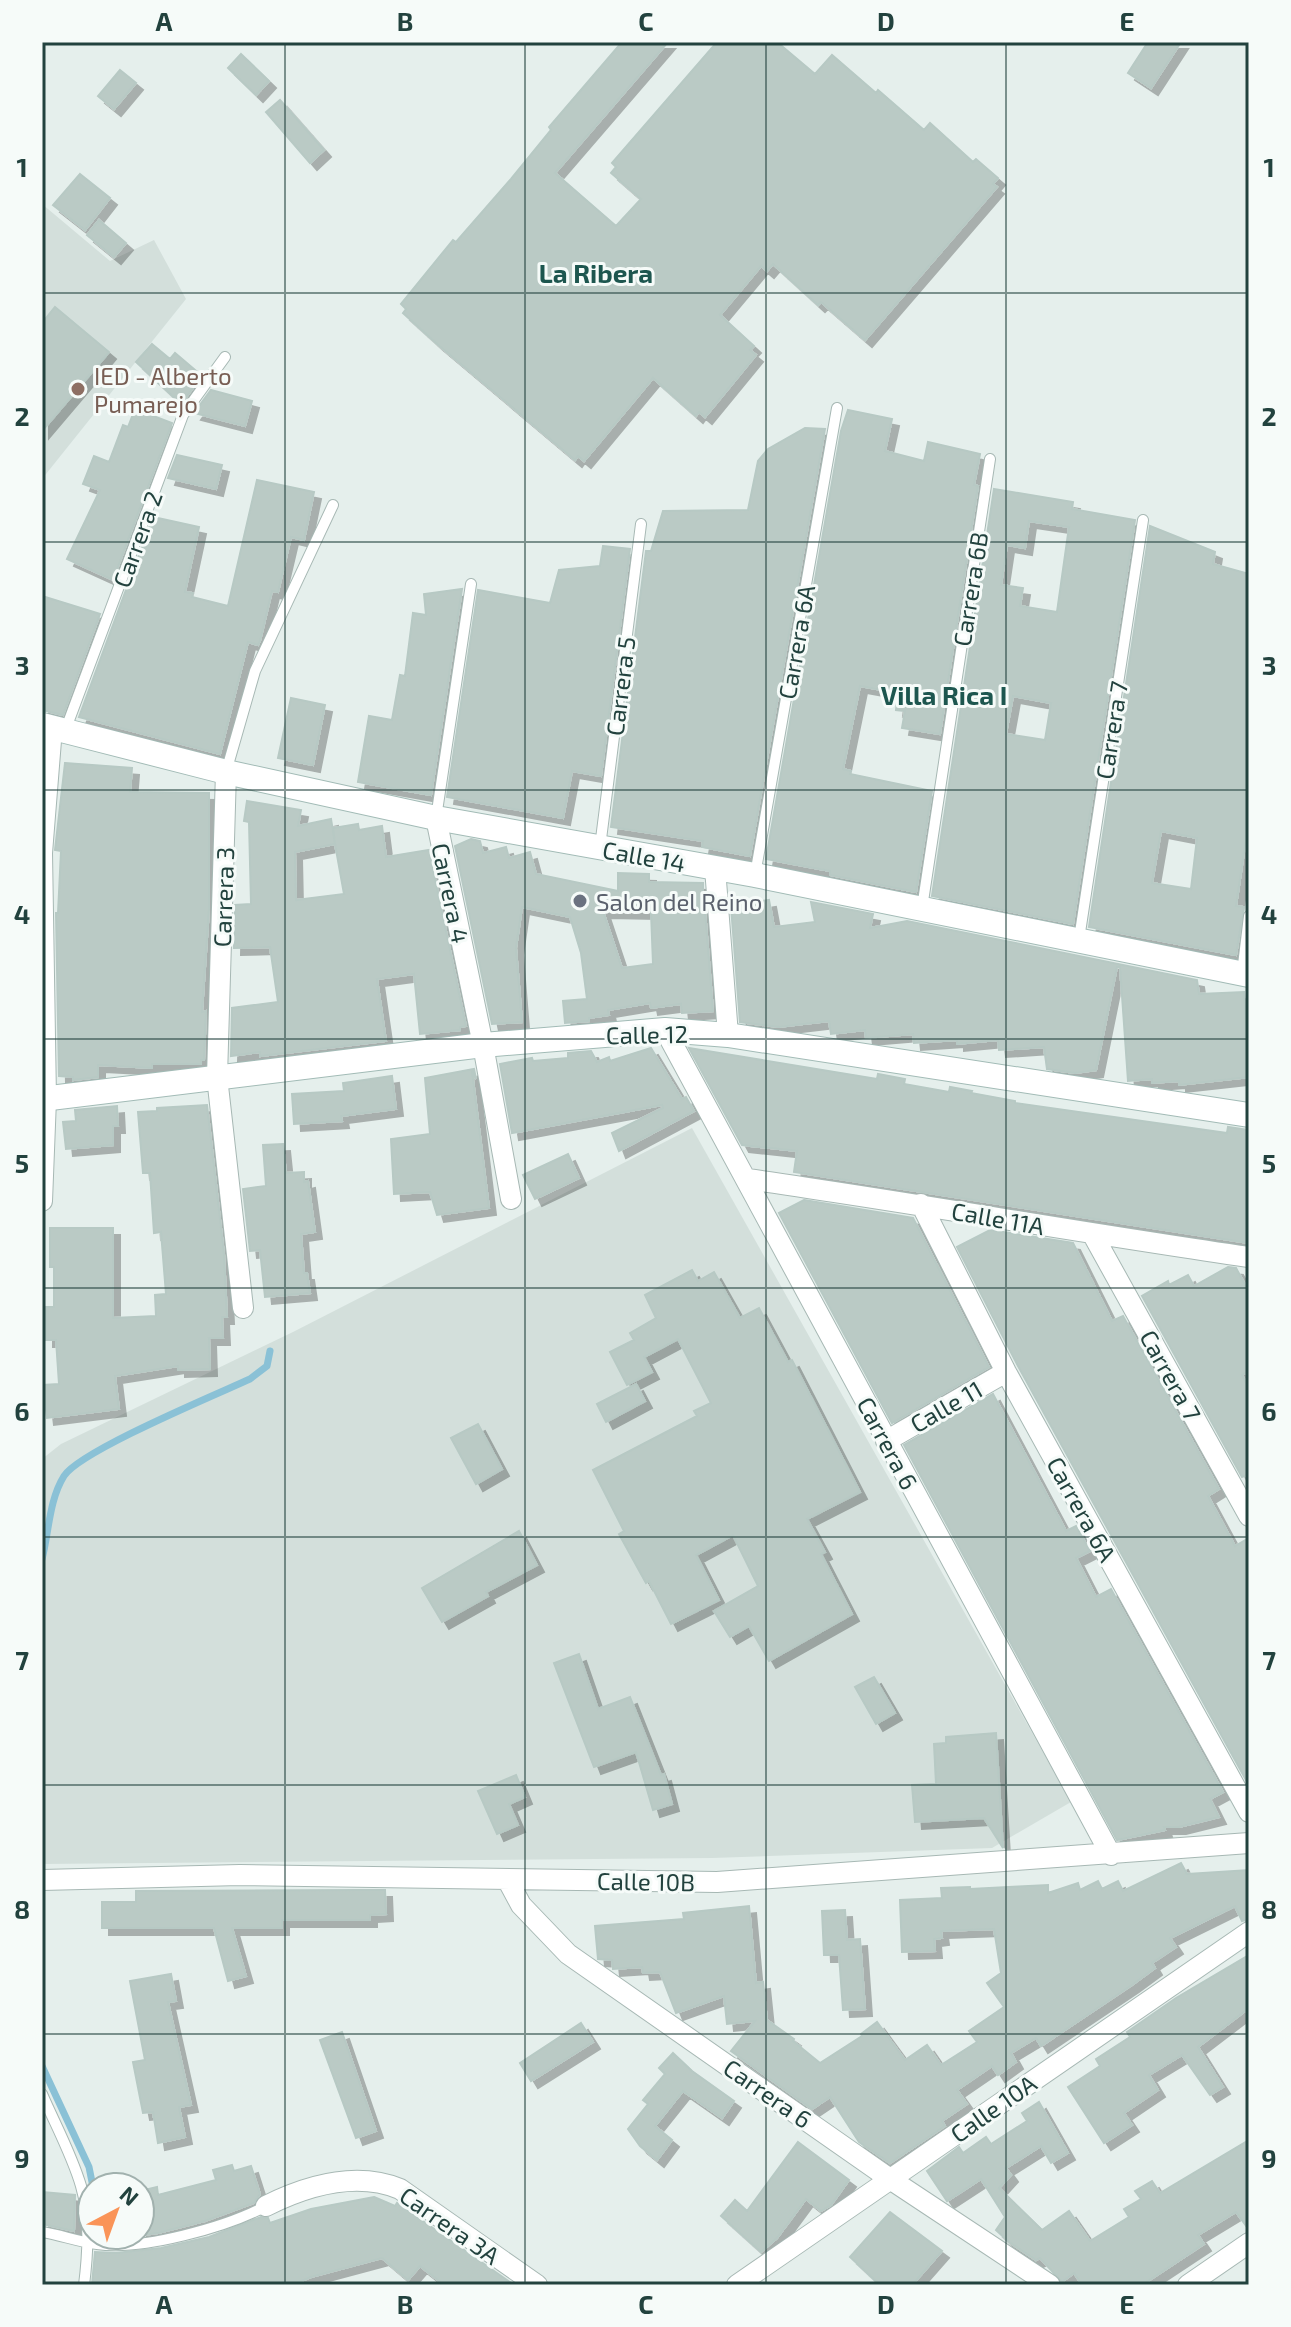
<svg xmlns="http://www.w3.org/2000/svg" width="1291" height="2327" font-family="'Exo 2',sans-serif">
<defs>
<filter id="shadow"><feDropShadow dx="7" dy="7" stdDeviation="0" flood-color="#0004"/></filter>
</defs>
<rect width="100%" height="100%" fill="#e5efec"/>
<path fill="#d3dfdb" d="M42,204l68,57 44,-21 32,59 -144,180z
M692,1128l379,674 -79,46 -280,10 -670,6v-405l19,-15 232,-112z"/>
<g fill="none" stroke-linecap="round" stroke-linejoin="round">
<path stroke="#8ac1d6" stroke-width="7" d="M42,1559c7,-27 7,-59 22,-83 16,-25 151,-81 186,-97l17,-13 3,-15
M42,2066l47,101 4,20"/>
</g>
<path fill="#bacac5" stroke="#b7c9c4" stroke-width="2" fill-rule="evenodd" filter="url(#shadow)" d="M622,42h46l-113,131 61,53 25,-27 -30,-26 5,-6 -4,-4 105,-121h60l38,32 17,-19 44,38 2,-3 46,40 6,-7 43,39 3,-3 22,19 -5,6 4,3 -132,153 -44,-38 -3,3 -45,-41 -6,7 -6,-5 -41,49 34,31 -4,4 6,5 -51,62 -6,-5 -3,4 -43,-38 -69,83 -6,-5 -3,4 -139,-117 -33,-30 3,-4 -5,-5 52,-64 3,2 55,-63 40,-49 -2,-3z
M1148,42h33l-30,46 -23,-15z
M241,54l28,27 -13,14 -28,-27z
M120,70l16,13 -22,26 -16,-13z
M280,100l44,50 -14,13 -44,-51z
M80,174l30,24 -25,32 -32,-25z
M99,220l27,23 -12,14 -27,-22z
M55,307l54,45 -67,79v-108z
M152,344l18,15 5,-6 27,23 -21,28 -45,-42z
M211,390l41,11 -7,25 -51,-13z
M135,409l37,14 -59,157 -46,-21 33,-69 -17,-6 11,-28 15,6 14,-37 5,2z
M848,410l44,9 -7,32 39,10 4,-19 52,12 -6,31 4,1 -38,248 -38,-6 3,-17 -9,-1 2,-17 -38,-7 -17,83 8,2 -1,3 82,17 -16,101 -86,-17v-4l-64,-12 75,-428z
M805,428l20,1 -75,427 -48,-9 1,-6 -92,-14 35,-276h5l12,-40 85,-1 10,-49 10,-12z
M177,455l45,10 -6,24 -48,-11z
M257,480l57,12 -10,48 -13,-3 -13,55 -6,-1 -12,50 -2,4 -10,-3 -28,112 -141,-37 74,-200 46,10 -14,65 8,1 -1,4 36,9z
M994,489l79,13 -1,7 63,11 -62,404 -141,-28zM1029,521l40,6 -12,85 -37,-6 3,-18 -22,-3 6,-40 18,3zM1013,696l38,7 -6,37 -39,-6z
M1150,526l65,26 -2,12 36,10v245l-13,87 8,1 -8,48 -147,-28zM1161,831l36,7 -6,51 -39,-6z
M603,546l27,3 -29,227 -29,-5 -9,47 -116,-21 31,-207 72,13 9,-33 41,-4z
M462,589l-31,206 -73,-13 11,-66 23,4 8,-45 5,1 8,-63 13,2 -2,-21z
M42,596l58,18 -37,101 -21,-5z
M291,698l34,7 -12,60 -35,-7z
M65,763l67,5 -2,24 79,1v116l-7,103 4,-1 -2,49h-3v4h-49v4l-54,-3v12l-25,3v-3l-14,-1 -3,-163h2l3,-62 -6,-1z
M247,801l54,9 -3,16 33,-7 4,25 -2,-16 25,-4 1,6 23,-4 4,31 43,-7 37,176 -6,1v3l-40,4 -6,-60 -37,5 9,62 -126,15v-4l-29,4 1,-48 46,-6 -8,-55 -36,1 1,-43 16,-1 -2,-82 -5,-1zM335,844l9,50 -48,6 -1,-48z
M471,839l9,2 3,12 23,-6 3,11 21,-6 6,22 82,17v-18l31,1v8l54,1v27h2l8,101 -31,2 -1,-9 -30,4 -1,-5 -42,7 1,5 -20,3v3l-24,2 -2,-22 24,-2 -6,-46 -11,-36 -48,-10 -6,41 6,74 -30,2 -37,-178zM603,911l48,1 2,52 -31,4z
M769,900l5,27 41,-5 -4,-20 62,12 -3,14 37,-7 290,59 2,14 45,-2 2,30h3v55l-70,8v-4l-27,2v-4l-24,2 -8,-114h-3l-21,103 -21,3 -28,-4 -3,-22 -45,3 -1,-10 -41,4v-4l-43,3 -1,-9 -47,4 -1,-8 -34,4 -2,-13 -51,6 -38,-5 -9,-116z
M651,1048l31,51 4,-2 8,14 -75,40 -7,-18 51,-25 -1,-3 -150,28 -12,-69 32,-6 1,3 35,-3v-5l23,-2 6,11 12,-5 1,4z
M689,1048l188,31 1,-5 27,5 -1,5 45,8 1,-5 22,4 -1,2 44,8v2l212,30 1,-6 21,3v113l-455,-71 3,-21 -55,-6z
M474,1069l2,10 -4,-8 17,137 -52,7 -7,-23 -36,2 -3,-55 39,-5 -5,-56z
M392,1076l4,33 -55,7 1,5 -48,3 -2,-30 52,-3 -1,-8z
M207,1105l17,149 3,63h-5l1,21h-14l1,31 -32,1v-4l-63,10 4,33 -72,9 -4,-33 16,-1 -3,-44h-10v-33h8v-40h-4v-39h63v90l43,-2 -1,-21 11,-1 -5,-62 -7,1 -4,-60h-7l-5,-61 19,-1v-3z
M117,1106l1,20h-5v19l-47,4 -3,-27 13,-1 -1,-11z
M283,1144l3,29 18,-1v10l4,-1 7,51 -14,2 3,39h3l3,20 -45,4 -5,-47 -10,1 -7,-62 23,-3 -3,-41z
M568,1154l11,24 -44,21 -12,-24z
M804,1200l109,18 76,149 -97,56 -113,-210z
M990,1230l83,13 39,78 11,-5 96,173 -11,7 27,50 14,-8v240l-3,2 -228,-414 -61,-119z
M1228,1267l8,1 13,24v79l-7,4 7,13v86l-7,3 -100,-181 26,-15 1,4 19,-10 6,11z
M692,1270l6,11 16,-9 26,46 19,-10 29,54 4,-2 68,132 -53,27 18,33 -4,2 31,60 -83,47 -20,-35 -19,11 -16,-26 44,-25 -25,-51 -37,20 23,45 -48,24 -22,-43 -3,2 -27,-49 5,-3 -31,-61 104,-54 -3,-5 17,-8 -33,-64 -34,18 8,15 -25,13 -17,-33 24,-12 -4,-7 26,-15 -11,-23z
M636,1384l9,17 -39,21 -9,-18z
M993,1394l73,137 10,-5 14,25 -14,7 20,39 15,-8 112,203 -13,7 9,18 -40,10h-15l1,3 -48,10 -213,-395z
M478,1424l24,45 -26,15 -25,-46z
M519,1531l18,34 -51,27 2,4 -46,26 -20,-34z
M579,1654l19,55 32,-12 31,78 3,-1 8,30 -19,6 -17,-58 -42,15 -40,-104z
M874,1677l21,36 -19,11 -21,-37z
M996,1733l7,115 -19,-30 -69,4 -3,-37 24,-1 -2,-40 12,-1v-6z
M516,1775l9,22 -16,7 9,21 -21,9 -19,-43z
M1181,1863l6,11 62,-4v49l-7,2 -7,-15 -65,32 6,9 -24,16 3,5 -23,17 -91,61 -5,-8 -25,15 5,9 -18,13 -6,-9 -35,24 10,14 -25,17 3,5 -55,37 -31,-21 -29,-45 -18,12 -81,-58 24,-30 -28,3 -3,-28 -48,17 -16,-41 -17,1 -1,-6 -29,2 -1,-9 -14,-1 -3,-33 89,-7 -1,-6 66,-7 7,77 7,-1 4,38 27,19 -1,2 27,22 42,-27 -1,-2 16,-12 28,38 22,-15 14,20 36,-23 -8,-11 35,-24 -17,-24 14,-10 -7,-44 -53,2 1,7 -8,1 1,12 -33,1 -2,-52 42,-2 -1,-10 29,-1v2l78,-4v8l30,-10 2,7 18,-9 4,8 16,-8 5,10z
M361,1890h24l1,24 -16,1v5h-88v8h-50l14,48 -18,5 -14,-53h-112v-26h34v-11z
M845,1910l2,30 13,-1 5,70 -22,1 -4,-55h-15l-2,-44z
M1249,1955v53l-51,39 25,40 -13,8 -28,-40 -33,20 9,15 -34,23 8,12 -28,18 -36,-56 32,-21 -4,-7 34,-22 -3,-5 49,-34z
M171,1974l5,27 -8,1 23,103 -12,2 6,30 -27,6 -5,-31 -10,1 -10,-51 12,-2 -15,-79z
M581,2023l12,19 -62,39 -11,-18z
M342,2032l34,99 -20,7 -36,-98z
M673,2053l19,18 42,30 -12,17 -39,-27 -28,35 17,14 -15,20 -17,-14 -12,-17 20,-25 -5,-4 22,-26 -6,-6z
M1039,2102l29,51 -17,10 -10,-17 -35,22 5,7 -12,13 43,42 27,-19 21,30 39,-24 -5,-8 17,-10 -6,-8 17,-10 8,12 89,-53v90l-13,-18 -38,23 6,9 -62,41h-60l-8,-12 -12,9 -22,-24 -4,2 -27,-18 -13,-12 9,-13 -24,-38 -34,22 -20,-30 32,-24 4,6 23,-16 5,7 36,-23 -5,-8z
M798,2142l51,38 -18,25 -10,6 -15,-12 -29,39 -16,14 -40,-36 14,-16 12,11z
M232,2165l2,6 17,-5 9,28 -6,9 -49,18 -47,12 -22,3 -21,1 -20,-1 45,-1v-44l17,-4 1,8 58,-15 -3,-10z
M42,2192l33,3 -1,36 -32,-7z
M374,2197l21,9 2,-3 117,82h-70l-24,-19 -12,14 -26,-22 -71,19 -19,8h-200l3,-33 21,1 45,-5 48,-11 52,-20 7,1 2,5 41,-14z
M890,2212l52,39 -30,34h-32l-30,-28z"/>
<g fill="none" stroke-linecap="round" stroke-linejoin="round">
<defs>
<path id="lane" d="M65,731l118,-316 42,-58
M226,772l29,-101 78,-166
M436,818l35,-234
M600,847l41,-323
M755,875l82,-467
M922,908l68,-449
M1079,939l64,-419
M1242,973l7,-57
M42,2094c13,30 30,61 39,92 9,30 7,68 3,99
M42,2232c19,3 37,10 55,12 44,7 130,-17 169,-38"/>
<path id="street" d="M226,772l-9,305 26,231
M436,818l47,227 28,154
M715,868l13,167
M665,1030l446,825
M747,1179c168,24 335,54 502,78
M42,1201l4,-102 -4,-246 10,-125
M921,1204l85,168 243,440
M1093,1235l156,281
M886,1441l120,-69
M507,1879l14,26 47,49 322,225 160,106
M42,1880l198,-5 477,7 532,-39
M266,2206c42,-21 90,-35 134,-17l137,96
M737,2285l512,-353
M1188,2285l61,-42"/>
<path id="secondary" d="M42,725l184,47 210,46 319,57 494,100
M42,1099l441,-54 182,-15 63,5 521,80"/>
</defs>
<use href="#lane" stroke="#a7b8b4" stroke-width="12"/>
<use href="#street" stroke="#a7b8b4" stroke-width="22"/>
<use href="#secondary" stroke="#a2bbb6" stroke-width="26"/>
<use href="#lane" stroke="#fff" stroke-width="10"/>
<use href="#street" stroke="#fff" stroke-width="20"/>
<use href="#secondary" stroke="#fff" stroke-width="24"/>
</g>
<path fill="none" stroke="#22423e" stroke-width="2" stroke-opacity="0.55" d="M285,42v2243M525,42v2243M766,42v2243M1006,42v2243M42,293h1207M42,542h1207M42,790h1207M42,1039h1207M42,1288h1207M42,1537h1207M42,1785h1207M42,2034h1207"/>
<circle fill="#8d6e63" stroke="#f6fbf9" stroke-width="3" cx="78" cy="389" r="8"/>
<circle fill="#6b7280" stroke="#f6fbf9" stroke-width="3" cx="580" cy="901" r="8"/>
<g text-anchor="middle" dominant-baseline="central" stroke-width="6" stroke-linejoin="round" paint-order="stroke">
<g font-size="24" fill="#785e54" stroke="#f6fbf9" text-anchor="start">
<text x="94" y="375">IED - Alberto<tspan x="94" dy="28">Pumarejo</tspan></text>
</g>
<g font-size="24" fill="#22423e" stroke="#f6fbf9">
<text transform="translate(137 539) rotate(-70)">Carrera 2</text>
<text transform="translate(970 589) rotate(-81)">Carrera 6B</text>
<text transform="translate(796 642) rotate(-80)">Carrera 6A</text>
<text transform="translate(620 686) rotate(-83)">Carrera 5</text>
<text transform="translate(1111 730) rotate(-81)">Carrera 7</text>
<text transform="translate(644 856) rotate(10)">Calle 14</text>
<text transform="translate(451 893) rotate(78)">Carrera 4</text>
<text transform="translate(223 897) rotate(-88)">Carrera 3</text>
<text transform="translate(647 1034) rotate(-1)">Calle 12</text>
<text transform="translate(998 1218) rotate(10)">Calle 11A</text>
<text transform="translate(1171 1375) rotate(61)">Carrera 7</text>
<text transform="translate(946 1406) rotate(-30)">Calle 11</text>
<text transform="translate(888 1443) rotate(62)">Carrera 6</text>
<text transform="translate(1082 1509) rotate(61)">Carrera 6A</text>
<text transform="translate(646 1881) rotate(1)">Calle 10B</text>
<text transform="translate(768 2093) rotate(35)">Carrera 6</text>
<text transform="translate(993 2108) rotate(-35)">Calle 10A</text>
<text transform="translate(450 2225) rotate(35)">Carrera 3A</text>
</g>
<g font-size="24" fill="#5b616d" stroke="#f6fbf9" text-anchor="start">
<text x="596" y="901">Salon del Reino</text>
</g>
<g font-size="26" font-weight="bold" fill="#1d564f" stroke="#f6fbf9">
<text x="596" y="272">La Ribera</text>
<text x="944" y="694">Villa Rica I</text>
</g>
</g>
<rect width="1291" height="2327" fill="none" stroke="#f6fbf9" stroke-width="88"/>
<g transform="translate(116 2211) rotate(41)"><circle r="38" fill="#f6fbf9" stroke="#a1b1ae" stroke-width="2"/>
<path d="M0-6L14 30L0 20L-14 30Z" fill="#fa9458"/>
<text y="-12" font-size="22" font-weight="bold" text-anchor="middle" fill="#22423e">N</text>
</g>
<rect x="44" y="44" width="1203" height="2239" fill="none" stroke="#22423e" stroke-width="3"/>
<g font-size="26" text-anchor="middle" font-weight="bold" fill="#22423e">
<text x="164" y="31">A</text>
<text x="405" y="31">B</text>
<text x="646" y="31">C</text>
<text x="886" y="31">D</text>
<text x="1127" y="31">E</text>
<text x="22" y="177">1</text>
<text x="1269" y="177">1</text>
<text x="22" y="426">2</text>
<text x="1269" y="426">2</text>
<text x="22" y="675">3</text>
<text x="1269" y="675">3</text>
<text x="22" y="924">4</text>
<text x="1269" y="924">4</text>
<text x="22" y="1173">5</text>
<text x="1269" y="1173">5</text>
<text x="22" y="1421">6</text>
<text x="1269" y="1421">6</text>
<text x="22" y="1670">7</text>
<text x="1269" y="1670">7</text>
<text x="22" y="1919">8</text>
<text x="1269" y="1919">8</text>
<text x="22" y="2168">9</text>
<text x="1269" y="2168">9</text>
<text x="164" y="2314">A</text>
<text x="405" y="2314">B</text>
<text x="646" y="2314">C</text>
<text x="886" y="2314">D</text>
<text x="1127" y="2314">E</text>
</g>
</svg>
